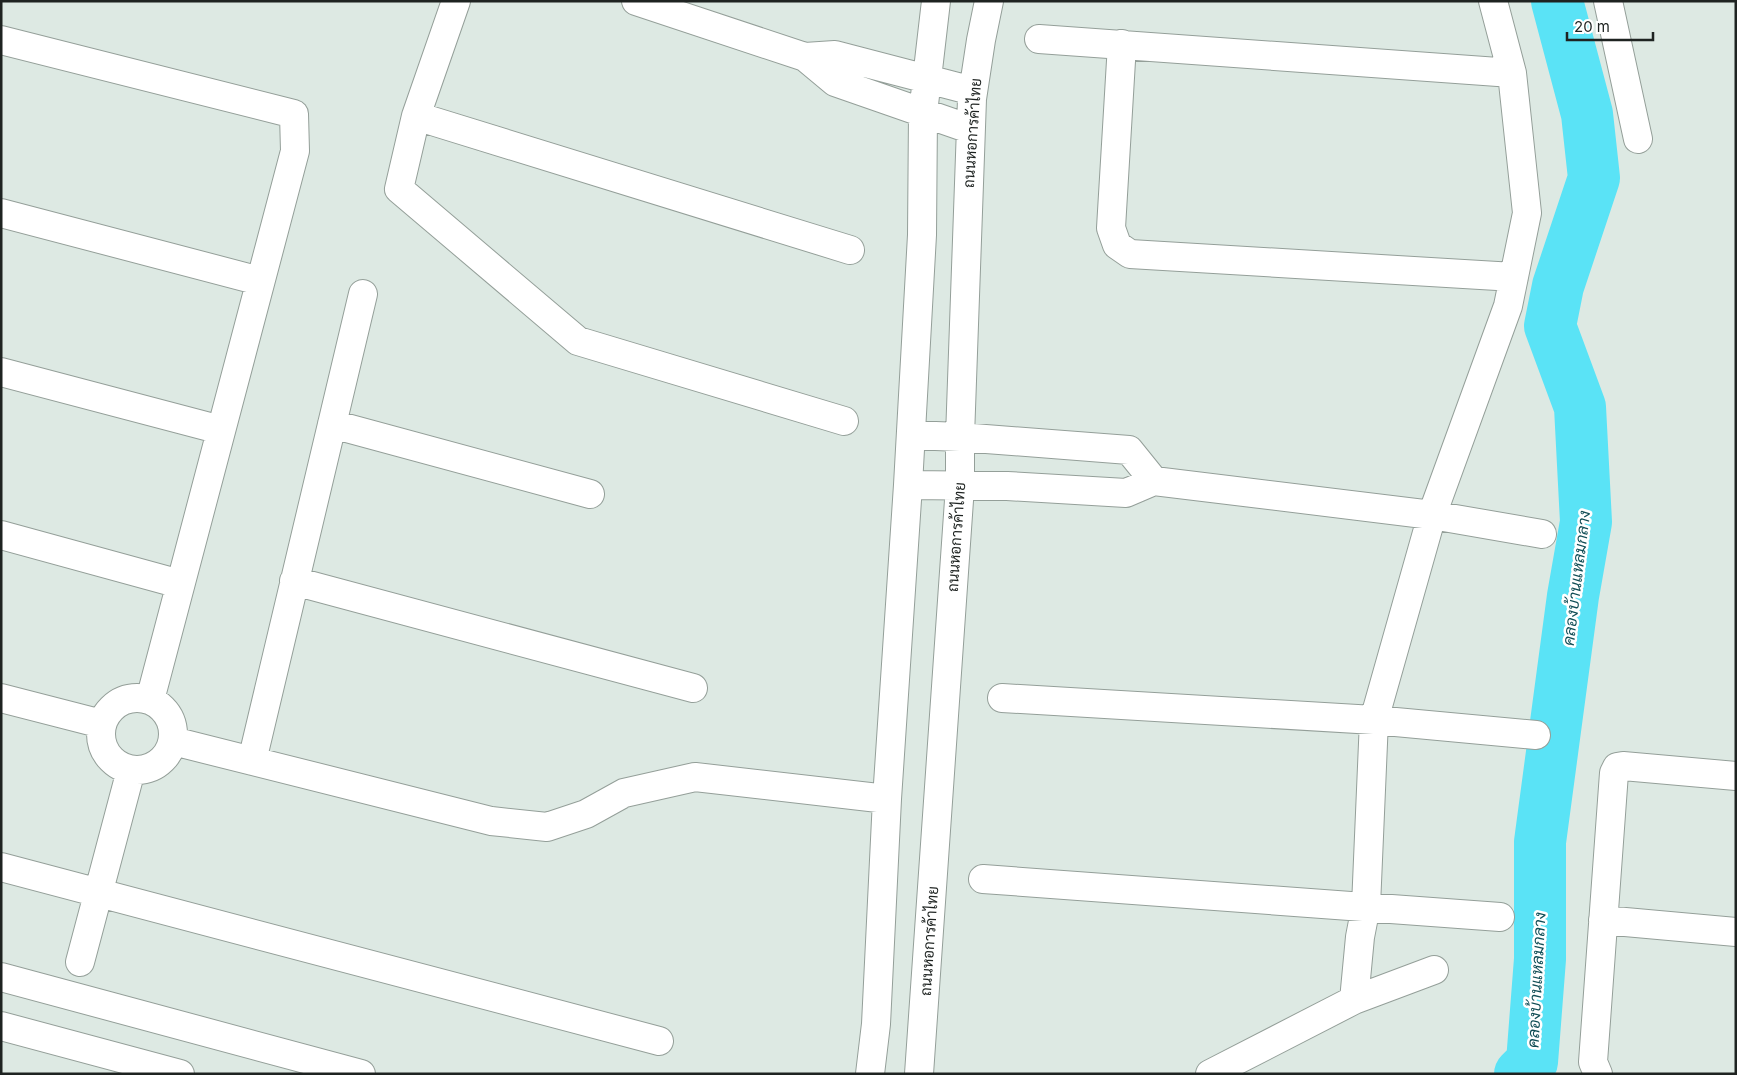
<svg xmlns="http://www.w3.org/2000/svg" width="1737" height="1075" font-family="Inter,Sarabun,sans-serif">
<rect width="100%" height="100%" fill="#dde9e3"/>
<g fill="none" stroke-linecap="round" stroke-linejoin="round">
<path stroke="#5ae3f6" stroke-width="52" d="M1520,1074l12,-12 8,-103v-117l33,-246 13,-74 -6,-115 -30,-81 8,-40 36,-108 -7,-64 -30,-113"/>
<defs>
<path id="minor" d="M456,1l-40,115 -17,73 179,152 266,80
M636,1l169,56 30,25 135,47
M1608,1l30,138
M1039,39l473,34
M1,40l293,74 1,37 -145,549
M1122,44l-11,184 6,17 13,9 384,23
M805,57l30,-2 138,36
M416,116l434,134
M1,213l259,68
M1,372l220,58
M332,424l258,70
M911,435l49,2 169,13 25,31
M908,485l99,1 119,7 28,-12 278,34 110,19
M1,535l179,49
M294,581l399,107
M101 734a36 36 0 1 1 72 0a36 36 0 1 1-72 0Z
M1,698l101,26
M1002,698l372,22 162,15
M173,741l318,80 56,6 39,-13 38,-21 71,-16 192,22
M252,761l111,-467
M1,867l658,174
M983,879l517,38
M1603,920l133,12
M80,962l51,-192
M1,977l360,97
M1354,1000l80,-30
M1,1026l179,48
M870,1074l6,-50 11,-225 21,-314 14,-250 1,-122 13,-112
M919,1074l41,-588v-49l12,-338 9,-59 8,-39
M1210,1074l144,-74 6,-63 6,-31 8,-186 58,-205 76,-209 19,-93 -15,-140 -19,-72
M1598,1074l-5,-12 21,-289 3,-6 6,-1 113,10"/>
</defs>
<use href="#minor" stroke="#949f99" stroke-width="30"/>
<use href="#minor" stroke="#fff" stroke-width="28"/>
</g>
<g text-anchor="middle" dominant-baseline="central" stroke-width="5" stroke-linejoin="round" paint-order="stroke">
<g font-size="15" fill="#1e2321" stroke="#fff">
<text transform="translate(972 133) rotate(-86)">ถนนหอการค้าไทย</text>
<text transform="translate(956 537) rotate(-86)">ถนนหอการค้าไทย</text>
<text transform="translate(929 941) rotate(-86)">ถนนหอการค้าไทย</text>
</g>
<g font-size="16" font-style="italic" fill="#114e56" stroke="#fff">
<text transform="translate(1576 578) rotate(-83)">คลองบ้านแหลมกลาง</text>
<text transform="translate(1536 980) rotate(-87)">คลองบ้านแหลมกลาง</text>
</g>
</g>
<rect width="1737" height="1075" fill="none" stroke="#1e2321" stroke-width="5"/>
<path d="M1567 32v8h86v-8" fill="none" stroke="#1e2321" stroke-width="2.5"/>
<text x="1574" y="32" font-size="15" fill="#1e2321" stroke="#ffffff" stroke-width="4" paint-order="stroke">20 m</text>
</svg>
